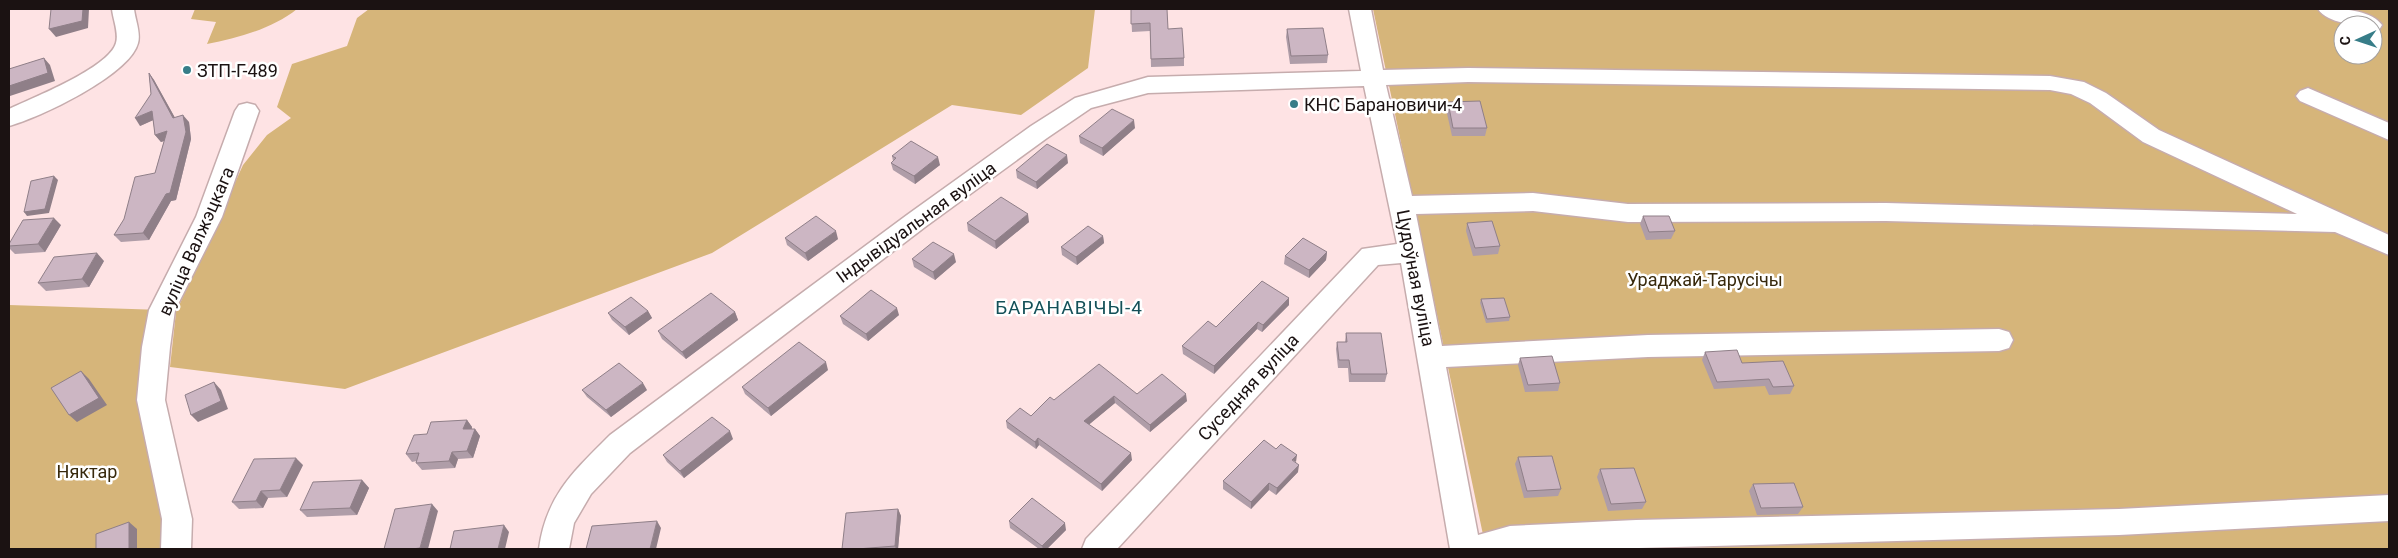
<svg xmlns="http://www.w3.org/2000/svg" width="2398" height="558" font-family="Roboto,sans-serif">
<rect width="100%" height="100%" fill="#fee3e4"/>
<path fill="#d6b57a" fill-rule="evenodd" d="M195,9h102c-25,20 -59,29 -90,35l9,-22 -25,-3z
M369,9h726l-7,59 -67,47 -69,-10 -240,148 -367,136 -175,-22 6,-55 67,-147 24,-30 24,-17 -14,-11 15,-43 55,-18 10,-28z
M1373,9h1016v540h-903zM2343,25h30v30h-30z
M9,305l153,5 -6,37 21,172 -1,30h-167z"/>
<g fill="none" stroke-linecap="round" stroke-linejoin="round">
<defs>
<path id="minor" d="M112,9h22c1,10 7,24 4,34 -8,32 -99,75 -129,83v-17c23,-11 100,-41 107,-66 3,-10 -3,-24 -4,-34z
M1349,9h22l12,61 85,-2 582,8 34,6 22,11 53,37 230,105v20l-54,-23 -449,-11 -258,1 -95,-11 -117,3 26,132 206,-11 351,-6 10,3 4,8 -4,8 -10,3 -351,6 -202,10 32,168 32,-9 126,-6 483,-11 270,-14v26l-270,14 -518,14h-151l-49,-286 -23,2 -261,284h-35l4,-10 276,-290 35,-5 -33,-158 -216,7 -57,15 -44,30 -122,89 -295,226 -39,41 -17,29 -5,26h-30c7,-53 35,-78 71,-114l297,-220 124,-89 44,-28 73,-21 213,-6zM1468,82l582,8 21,4 19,9 53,39 154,72 -411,-11 -258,1 -95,-11 -121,3 -26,-111z
M2318,9c18,-1 53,0 64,16l-3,5 -6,1v-6c-17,0 -45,-1 -55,-16z
M2308,88l81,35v17l-89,-39 -4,-5 4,-5z
M247,103l8,2 4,6 -37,106 -47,93 -5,37 -5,53 27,119 -1,30h-30l1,-30 -25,-119 5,-53 7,-37 47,-93 39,-106 4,-6z"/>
</defs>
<use href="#minor" stroke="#c6acad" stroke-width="3"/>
<use href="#minor" fill="#fff" fill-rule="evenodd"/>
</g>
<path fill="#af9da8" d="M1131,9l37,20 16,29v8l-33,1 -1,-36 -18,1z
M1287,29l41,26 -1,8 -37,1 -4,-27z
M149,73l5,7 21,38 14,4 2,17 -15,61 -5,1 -22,39 -28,2 -7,-7 41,-62 9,-32 -3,1 -6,-7 -2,-15 -13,6 11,-32z
M1448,102l39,26 -2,8h-33l-6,-27z
M1135,128l-32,28 -23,-13 -1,-7z
M892,156l48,9 -25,19 -22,-14 -2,-7 2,-2z
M1068,163l-31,26 -20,-11 -1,-8z
M1643,216l32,15 -4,8 -25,1 -6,-16z
M1029,222l-33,27 -28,-18 -1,-8z
M1467,223l33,23 -2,8 -25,2 -7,-25z
M61,225l-16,27 -30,2 -6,-6v-4z
M1103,236l1,7 -27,22 -15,-10 -1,-8z
M785,238l53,1 -30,22 -21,-16z
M1327,252l-1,8 -17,18 -25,-14 1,-8z
M912,259l44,3 -21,18 -21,-13z
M104,261l-15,26 -43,4 -8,-8z
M1289,298v7l-27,27 -5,-3 -43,45 -31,-20 -1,-8 34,-19z
M1481,299l29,18 -1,4 -23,2 -6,-20z
M648,311l4,7 -23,17 -17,-15 -4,-7z
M735,312l3,8 -52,39 -24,-20 -4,-8z
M899,315l-31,26 -25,-17 -3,-8z
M1346,333l41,41 -2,8h-36l-1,-14h-10l-2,-19 1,-7h8z
M1705,352l37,11 52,23 -4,8 -21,1 -4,-9 -51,3 -12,-29z
M1520,358l40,25 -2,8 -33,1 -7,-27z
M828,370l-57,46 -26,-22 -3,-7z
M582,390h65l-36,27 -24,-20z
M1137,394l50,7 -37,31 -35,-29 -26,21 43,36 -30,31 -63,-46 -3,4 -29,-21 -1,-7 25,-5 23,-16z
M467,420l5,7v2h3l5,7 -7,22 -15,1 -3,9 -33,2 -6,-7 1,-2 -5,1 -6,-8 21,-20z
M733,439l-49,39 -17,-16 -4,-7z
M1518,457l43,32 -3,7 -34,2 -9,-34z
M1296,462l2,10 -22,23 -7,-5 -18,19 -28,-20v-8z
M303,465l-16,32 -19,1 -5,10 -24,1 -7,-7z
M1600,469l46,33 -4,7 -34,2 -11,-34z
M362,480l7,8 -12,27 -50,2 -7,-7z
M1753,484l50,23 -5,7 -41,1 -8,-24z
M898,509l3,7 -3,33h-56z
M1009,521l57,9 -19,19h-8l-29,-21z"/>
<path fill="#8f7f88" d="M83,9h6l-1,19 -32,9 -7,-8z
M44,58l6,7 5,16 -45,15 -1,-1v-9z
M149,73l5,7 25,45 -6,-7z
M152,111l6,7 -18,8 -5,-8z
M183,115l6,7 2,17 -15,61 -5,1 -22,39 -6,-7 23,-39z
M1134,120l1,8 -32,28 -1,-8z
M167,131l6,7 -12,4 -6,-7z
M1067,155l1,8 -31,26 -1,-7z
M938,157l2,8 -25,19 -1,-8z
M54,176l4,4 -9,33 -22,3 -3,-4z
M1028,214l1,8 -33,27 -1,-8z
M54,218l7,7 -16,27 -7,-8z
M836,231l2,8 -30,22 -3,-8z
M1103,236l1,7 -27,22 -1,-8z
M1327,252l-1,8 -17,18v-8z
M97,253l7,8 -15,26 -7,-8z
M954,254l2,8 -21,18 -2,-8z
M1289,298v7l-27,27 1,-7z
M897,308l2,7 -31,26 -2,-7z
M648,311l4,7 -23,17 -4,-8z
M735,312l3,8 -52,39 -4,-7z
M1258,322l-1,7 -43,45v-8z
M826,362l2,8 -57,46 -3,-8z
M81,371l8,8 18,26 -30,17 -8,-7z
M214,382l7,8 7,19 -30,13 -7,-7z
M643,383l4,7 -36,27 -5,-7z
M1186,394l1,7 -37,31v-7z
M1114,396l1,7 -30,25 -1,-7z
M467,420l5,7 -3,10 -6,-8z
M475,429l5,7 -7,22 -6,-7z
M730,431l3,8 -49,39 -4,-7z
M1038,438l1,7 -3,4 -1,-7z
M452,452l6,7 -3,9 -6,-7z
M1131,453l1,7 -30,31 -1,-7z
M1297,455l-1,7 -4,-2z
M296,458l7,7 -16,32 -7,-7z
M1299,465l-1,7 -22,23 1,-7z
M362,480l7,8 -12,27 -7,-7z
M1269,483v7l-18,19v-7z
M261,491l7,7 -5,10 -7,-7z
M432,504l6,7 -10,38h-7l-1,-1z
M898,509l3,7 -3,33h-2l-1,-3z
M657,521l4,7 -5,21h-6z
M129,522l8,7v20h-8z
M1065,523l1,7 -19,19h-4l-1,-3z
M504,525l5,7 -4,17h-7z"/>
<path fill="#ccb6c3" stroke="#8f7f88" d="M51,9h32l-1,12 -33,8z
M1131,9h36l1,20 14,-1 2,30 -33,1 -1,-36 -19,1z
M1323,28l5,27 -37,1 -4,-27z
M44,58l4,15 -39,13v-17z
M149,73l24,45 10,-3 3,17 -16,61 -4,1 -23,39 -29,2 10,-16 11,-42 20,-4 12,-42 -12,4 -3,-24 -17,7 16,-24z
M1480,101l7,27h-34l-5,-26z
M1112,109l22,11 -32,28 -23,-12z
M911,141l27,16 -24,19 -23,-13 5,-5 -4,-2z
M1047,144l20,11 -31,27 -20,-12z
M54,176l-9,33 -21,3 7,-31z
M1001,197l27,17 -33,27 -28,-18z
M816,216l20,15 -31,22 -20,-15z
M1643,216h26l6,15 -26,1z
M54,218l-16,26 -29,2v-2l14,-24z
M1492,221l8,25 -25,2 -8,-25z
M1088,226l15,10 -27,21 -15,-10z
M1303,238l24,14 -18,18 -24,-14z
M933,242l21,12 -21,18 -21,-13z
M97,253l-15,26 -44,4 16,-26z
M1262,281l27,17 -26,27 -5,-3 -44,44 -32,-20 26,-25 8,6z
M871,290l26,18 -31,26 -26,-18z
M711,293l24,19 -53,40 -24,-21z
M631,297l17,14 -23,16 -17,-14z
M1504,298l6,19 -23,2 -6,-20z
M1346,333h35l6,41h-36l-2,-14h-10l-2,-18h10z
M799,342l27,20 -58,46 -26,-21z
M1737,350l5,13 41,-2 11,25 -21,1 -4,-8 -52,3 -12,-30z
M1552,356l8,27 -32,2 -8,-27z
M619,363l24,20 -37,27 -24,-20z
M1099,364l38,30 25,-20 24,20 -36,31 -36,-29 -30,25 47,32 -30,31 -63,-46 -3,4 -29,-21 14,-13 11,8 19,-19 4,3z
M81,371l18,27 -30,17 -18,-27z
M214,382l7,19 -30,14 -6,-20z
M712,417l18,14 -50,40 -17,-16z
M467,420l-4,9h12l-8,22 -15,1 -3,9 -33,2 3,-10 -13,1 8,-19 13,-1 4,-12z
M1264,440l12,9 5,-5 16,11 -5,5 7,5 -22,23 -8,-5 -18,19 -28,-21z
M1552,456l9,33 -34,2 -9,-34z
M296,458l-16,32 -19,1 -5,10 -24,1 22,-43z
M1634,468l12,34 -35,2 -11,-35z
M362,480l-12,28 -50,2 13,-28z
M1794,483l9,24 -42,1 -8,-24z
M1032,498l33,25 -23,23 -33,-25z
M432,504l-12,44 -8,1h-28l11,-40z
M898,509l-3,37 -38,3h-15l4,-36z
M657,521l-7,28h-64l6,-23z
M129,522v27h-33v-15z
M504,525l-6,24h-48l4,-18z"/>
<g fill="#377d88" stroke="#fff" stroke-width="2">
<circle cx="187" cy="70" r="5"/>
<circle cx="1294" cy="104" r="5"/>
</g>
<g text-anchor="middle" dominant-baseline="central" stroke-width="5" stroke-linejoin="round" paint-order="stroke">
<g font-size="18" fill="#1b1212" stroke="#fff" text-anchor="start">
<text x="197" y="70">ЗТП-Г-489</text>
<text x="1304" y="104">КНС Барановичи-4</text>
</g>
<g font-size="18" fill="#1b1212" stroke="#fff">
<text transform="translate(916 222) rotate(-36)">Індывідуальная вуліца</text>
<text transform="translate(196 241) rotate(-66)">вуліца Валжэцкага</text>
<text transform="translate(1416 278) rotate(79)">Цудоўная вуліца</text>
<text transform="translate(1248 387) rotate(-47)">Суседняя вуліца</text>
</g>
<g font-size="18" fill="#38290c" stroke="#fff">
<text x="1705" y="279">Ураджай-Тарусічы</text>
<text x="87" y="471">Няктар</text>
</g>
<g font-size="19" letter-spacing="1" fill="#145058" stroke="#fff">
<text x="1069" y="307">БАРАНАВІЧЫ-4</text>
</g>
</g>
<rect width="2398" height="558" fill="none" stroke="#1b1212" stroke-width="20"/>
<g transform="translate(2358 40) rotate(267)"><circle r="24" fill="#ffffff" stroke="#a4a0a0"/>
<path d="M0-4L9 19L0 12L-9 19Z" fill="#377d88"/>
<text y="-8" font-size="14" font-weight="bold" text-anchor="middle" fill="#1b1212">С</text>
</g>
</svg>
